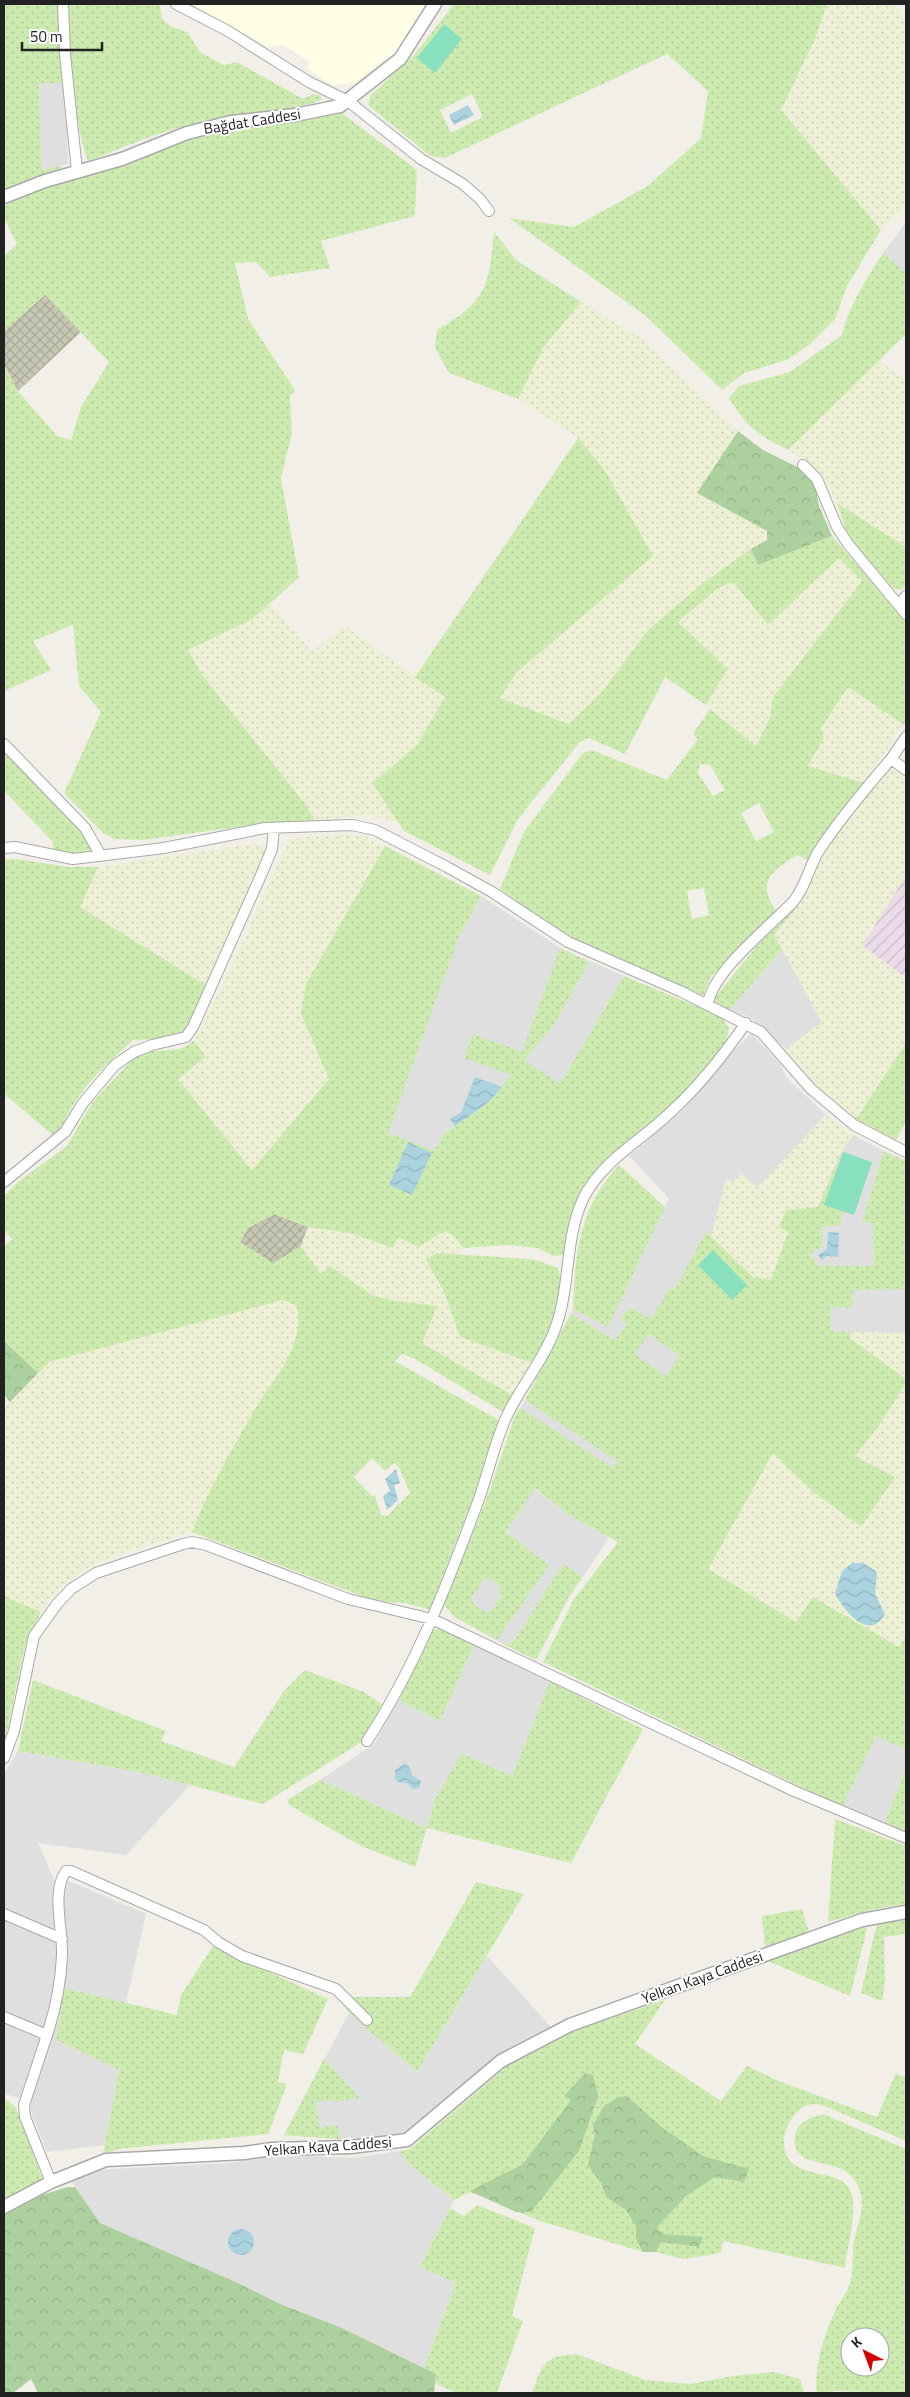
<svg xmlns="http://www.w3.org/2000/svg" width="910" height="2397" font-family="'Titillium Web',sans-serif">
<defs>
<pattern id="industrial-furrows" width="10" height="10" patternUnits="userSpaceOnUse" patternTransform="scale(1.25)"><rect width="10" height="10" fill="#ebdbe8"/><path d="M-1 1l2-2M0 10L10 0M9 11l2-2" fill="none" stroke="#c9bcc7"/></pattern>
<pattern id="construction-cross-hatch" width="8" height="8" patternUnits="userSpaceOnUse" patternTransform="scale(1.25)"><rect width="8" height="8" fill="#c7c7b4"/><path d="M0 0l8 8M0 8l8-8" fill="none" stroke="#abab9a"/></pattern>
<pattern id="farmland-dots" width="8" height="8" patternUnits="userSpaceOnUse" patternTransform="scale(1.25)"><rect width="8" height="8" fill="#eef0d5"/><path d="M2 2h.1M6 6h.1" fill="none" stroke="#ccceb7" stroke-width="1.8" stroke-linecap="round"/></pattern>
<pattern id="grass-dots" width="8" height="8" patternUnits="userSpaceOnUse" patternTransform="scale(1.25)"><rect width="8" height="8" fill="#cdebb0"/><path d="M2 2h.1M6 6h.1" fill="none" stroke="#b0c997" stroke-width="1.8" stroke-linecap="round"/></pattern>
<pattern id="forest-crowns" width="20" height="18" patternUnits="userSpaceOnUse" patternTransform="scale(1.25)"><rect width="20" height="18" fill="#add19e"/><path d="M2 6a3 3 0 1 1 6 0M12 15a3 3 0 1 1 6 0" fill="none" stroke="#95b388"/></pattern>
<pattern id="water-waves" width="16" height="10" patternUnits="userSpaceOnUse" patternTransform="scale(1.25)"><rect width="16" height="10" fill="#aad3df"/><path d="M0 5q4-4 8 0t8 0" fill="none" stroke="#92b5bf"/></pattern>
</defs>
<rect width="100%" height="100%" fill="#f2efe9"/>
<path fill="#e0dfdf" d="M39,83h27l2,81 -26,6z
M906,222v51l-23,-20z
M481,896l79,52 64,28 -63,108 -72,18 -47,33 -49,113 -28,-81 93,-228z
M782,949l40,73 -36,27 -36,-32 -20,-7z
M751,1033l29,31 6,13 40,38 -68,72 -32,-7 -15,57 -5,-4 12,136 -64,125 -134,-85 53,-100 35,17 61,-128 -40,-42 56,-48 36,-44z
M853,1135l44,23 9,3v172l-104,-2 -14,-99z
M534,1488l33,26 42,23 -26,40 -20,-12 -50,78 -10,1 -48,-27z
M474,1645l76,36 -38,95 -77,24 -8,28 -107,-48 54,-36 25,-44 41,21z
M876,1735l30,15v18l-22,57 -42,-18z
M18,1751l121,21 51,13 -64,70 -88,-12 16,37 10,4 5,-3 77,33 -20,89 -62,-15 -8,52 63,30 -14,75 -58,7 -16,-40v-7l-10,-7 -17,-4v-320z
M487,1956l64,71 -53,29 -93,77 -14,4 -51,2 -56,-4 65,-122 68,59z
M400,2151l10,14 44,35 -34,67 36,16 -32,85 -82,-40 -62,-24 -42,-21 -139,-60 -27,-41 21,-12 136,-7 54,-9 69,4z"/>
<path fill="url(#industrial-furrows)" d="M906,876v94l-3,6 -41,-31z"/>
<path fill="#ffffe5" d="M192,4h234l-32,52h-6l-33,27 -23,2 -24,-16 1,-8 -16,-10 -11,-6 -14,2z"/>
<path fill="url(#construction-cross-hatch)" d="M45,294l36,38 -63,59 -14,-26v-34z
M274,1214l34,13 -7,19 -28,18 -33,-22 8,-14z"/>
<path fill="url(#farmland-dots)" d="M827,4h66l13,15v187l-25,24 -100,-120 34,-71z
M581,302l59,35 98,94 -40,62 69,38v9l-64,43 -55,47 -47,63 -32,32 -70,-27 17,-25 88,-204 -26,-31 -60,-39 25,-51z
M879,361l27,19v167l-69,-44 -16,-31 -33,-22z
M839,558l23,23 -89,116 -3,21 -14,28 -50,-41 22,-36 -50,-47 39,-33 16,-7 35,43z
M270,604l42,48 33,-26 100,71 -28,48 -45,38 29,40 -33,-8 -53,5 -9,-15 -103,-129 -15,-26 65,-31z
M848,686l56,39 -40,58 -57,-17 17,-28 -3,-10z
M889,767l17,12v97l-44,69 44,34v64l-50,76 -39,-32 -31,-38 36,-27 -48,-87 23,-28 25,-52z
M344,834l18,1 23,11 -79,138 -5,30 28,65 -76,91 -75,-91 28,-22 -12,-16 36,-71 59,-131z
M257,843l10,7 -60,136 -127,-79 18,-40z
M826,1115l27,20 -14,21 -21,51 -30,25 -17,48 -18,-3 -42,-40 15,-58 7,3 8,-8 17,13z
M308,1227l42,6 43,15 5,-12 21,11 24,-16 11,5 9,12 -2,6 -25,-1 -10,8 18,31 16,45 72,26 -18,33 -94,-54 17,-36 -46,-6 -17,-4 -44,-30 -9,8 -20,-28z
M283,1300l15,6 2,17 -4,16 -10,23 -34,52 -53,101 -7,17 -67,20 -34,14 -31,21 -19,25 -37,-16v-187l44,-47z
M851,1332l55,1v45l-56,-40z
M906,1383v253l-7,12 -86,-50 -17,24 -89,-53 66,-117 36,37 52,38 -6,-71 24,-30z"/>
<path fill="url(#grass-dots)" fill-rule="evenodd" d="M4,4h57l5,79h-27l3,87 19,-4v4l-42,13 -15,7z
M68,4h89l3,2 2,13 10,8 15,5 13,20 24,13 13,-3 66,37 10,-5 8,2v4c-45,18 -96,16 -143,28 -30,8 -60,22 -90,33 -17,-47 -17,-108 -20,-157z
M454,4h373l-12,35 -34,71 100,120 -34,56 -12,33 -26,26 -22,15 -43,13 -22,17 -76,-74 -137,-98 65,9 74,-41 53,-48 7,-47 -41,-37 -222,104 -15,-2 -62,-51 2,-9 45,-42zM472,94l11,23 -32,16 -11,-23z
M339,111l78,59 -2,46 -94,25 9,27 -60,9 -14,-15 -21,1 13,56 47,71 -5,6 2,37 -11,45 18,99 -46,42 -65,31 15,26 103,129 9,15 -48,3 -124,17 -28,-1 -12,-6 -39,-40 37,-81 -22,-26 -6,-61 -40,16 18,29 -47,21v-326l14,26 39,45 14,4 10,-33 28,-45 -64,-67 -41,36v-75l13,-12 -13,-26v-12l32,-15 85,-25 81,-33 41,-4z
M494,232l22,28 65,42 -38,46 -25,51 -69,-26 -14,-25 2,-18c50,-29 52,-44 57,-98z
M883,253l23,20v61l-118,116c-29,-14 -43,-24 -59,-52l10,-12 51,-14 52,-37c7,-30 24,-55 41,-82z
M578,438l26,31 49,87 -137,117 -16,25 69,26 32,-31 47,-63 55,-47 48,-34 7,16 74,-29 74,86v99l-2,4 -56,-38 -27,41 3,10 -16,28 56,17 -21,27 -34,51 -12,-6c-23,15 -42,26 -21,55l-51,55 -13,10 -10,22 -131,-57 -71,-51 24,-57 59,-79 9,-3 75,30 31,-41 -5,-5 17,-25 46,37 14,-28 3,-21 89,-116 -23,-23 -71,67 -35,-43 -16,7 -39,33 50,47 -22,36 -41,-28 -40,77 -36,-16 -9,4 -62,77 -28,56 -86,-44 -32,-48 45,-38 28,-48 -30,-20zM700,764l10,1 15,25 -12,6 -15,-23zM759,803l15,29 -18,9 -15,-28zM704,888l5,27 -17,4 -5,-28z
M837,503l69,44v37l-4,6 -9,-2 -45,-52z
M4,752l78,80 10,20 -18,2 -21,-3v-9l-49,-51z
M385,846l96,50 -23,43 -70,194 47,18 7,-16 47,-33 22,-27 -47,-17 9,-24 49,18 38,-104 29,14 -35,63 -30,35 36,24 64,-108 79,33 19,9 7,10 -3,13 -8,12 -46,52 -60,52 -30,38 -14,32 -1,22 -5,6 -8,1 -17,-8 -28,-3 -46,3 -9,-12 -10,-5 -25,16 -21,-10 -5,11 -43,-15 -42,-6 -34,-13 -26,14 -8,14 33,21 28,-17 20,28 9,-8 44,30 17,4 46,6 -15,37 92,53 -7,15 -4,1 -88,-53 -13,-5 -7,7 107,61 -72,188 -25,-7 -30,-2 -183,-69c15,-40 38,-79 59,-116 20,-37 54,-65 46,-110l-14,-6 -234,62 -11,11 -34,-32v-95l8,-7 -8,-9v-34l14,-14 49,-36 25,-43 37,-40 13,-11 39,-3 13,-8 12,16 -28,22 74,91 77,-91 -28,-65 5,-30zM372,1458l13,13 9,-8 5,4 11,26 -23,23 -6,-1 -6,-20 -3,1 -18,-19z
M4,859h13l51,8h30l-18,40 127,79 -21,43 -11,9 -42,2c-22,20 -46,41 -61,67 -7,11 -8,20 -18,29l-50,-42z
M795,906l2,1 -23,28 8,14 -52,61 -15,-8 1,-6 53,-65z
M906,1043v78l-10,19 -40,-21z
M842,1151l-17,54 17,6 -1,14 -19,2v18l-12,10 9,11h55l-1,-43 -11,-1 22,-71 22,10v128l-53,1 -1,18 -21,-1 -1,24 21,1 -1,6 56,41v4l-27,43 -24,30 40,21 -34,50 -49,-36 -39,-38 -65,116 88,53 17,-25 86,50 7,-11v114l-30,-14 -34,71 -299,-145 31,-63 44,-57 -51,-28 -32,-26 -29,44 43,33 -52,75 -42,-23 -11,-12 46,-115 24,-72 6,-10 93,60 4,-7 -92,-61 46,-86 44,26 12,-16 -6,-5 8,-12 22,12 19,-31 5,1 31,-57 47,45 18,3 17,-48 -9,-5 7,-17 32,-3zM649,1334l31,22 -14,20 -31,-22zM488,1578l10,5 3,14 -11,15c-8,0 -16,-6 -19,-13l13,-20z
M619,1165l46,42 -57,120 -35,-18c2,-56 6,-101 46,-144z
M436,1253l80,5 20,2 22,8c10,33 -11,67 -26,95l-72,-26 -16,-45 -18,-32z
M563,1564l20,13 -14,20 -33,63 -33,-16 10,-1z
M4,1596l37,16 -17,38 -20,96z
M442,1629l32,16 -34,76 -41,-21 33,-70z
M305,1670l59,22 21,14 -22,35 -100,63 -124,-32 -121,-21 15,-71 133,51 -5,10 73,26 50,-76z
M550,1681l93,48 -72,134 -144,-35 -12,39 -54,-21 -72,-41 -2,-5 33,-20 107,48 8,-28 26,-46 51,22z
M906,1768v66l-22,-9z
M835,1819l71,27v58l-32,5 -46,13z
M476,1882l48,12 -107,178 -68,-59 -12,-16h73z
M802,1909l7,23 -44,17 -3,-33z
M906,1916v18l-22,3 1,45 -3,19 -21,-8 14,-62 5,-10z
M863,1925l4,4 -17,67 -87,-37z
M213,1946l115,53 -25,55 -19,-4 -6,32 9,2 -19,50 -149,15 -16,6 16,-85 -63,-30 8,-52 113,27 4,-20z
M665,2000l-30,44 86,57 26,-35 34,16 96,35 19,-44 10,5v63l-81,-35c-3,0 -7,-2 -11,-2 -22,1 -38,37 -26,54 14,22 56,9 64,37 5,19 -5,52 -7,73l-122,-27 -2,12 -38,6 -27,-7h-13l-103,-31 -70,-29 -16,8 -44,-35 -10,-14 10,-2 102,-87 59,-30z
M324,2059l36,39 -26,4v-2l-18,2 3,26 19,-3 2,14 -56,-4z
M4,2100l5,1 7,7 27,73 -39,20z
M823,2114l83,35v244l-69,-2 -20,2c-3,-28 7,-58 19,-84 4,-8 10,-15 13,-23 6,-15 2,-34 6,-50 3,-13 9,-27 6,-41 -2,-9 -6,-16 -13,-22 -17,-14 -58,-5 -53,-37 3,-15 15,-18 28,-22zM850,2337h30v30h-30z
M477,2205l58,23 -23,88 11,5 -26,72h-40l-22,-9 1,-10 -12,-6 32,-85 -36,-16 30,-59 14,8z
M577,2354l68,26 45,4 43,-8 41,-4 26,7 4,14h-272c10,-29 12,-37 45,-39z"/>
<path fill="url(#forest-crowns)" d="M738,431l25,19 42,21 11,16 3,19 13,30 -74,29 -7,-16 16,-9v-9l-70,-38z
M4,1341l34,32 -28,29 -6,-7z
M585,2073l8,2 5,21 -19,55 -48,61h-15l-46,-21 53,-27 48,-64 -7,-4z
M627,2096l36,32 40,28 46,13 -5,13 -29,-5 -29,19 -30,32 7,6 40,3 -4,10 -38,-5 -5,10h-13l-7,-13v-13l-10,-16 -20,-13 -5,-14 -13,-18 7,-30 -2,-10 11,-19 13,-8z
M68,2187h7l25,36 138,60 42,21 62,24 94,46 -2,19h-396l-7,-14 -18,14h-9v-180l28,-15z"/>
<path fill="#88e0be" d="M444,24l18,15 -27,34 -18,-15z
M843,1152l29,10 -18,53 -30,-10z
M713,1250l34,35 -15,15 -34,-35z"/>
<path fill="url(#water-waves)" d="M468,105l6,10 -20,10 -5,-10z
M475,1077l27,10 -13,15 -34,24 -5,-7 11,-7z
M408,1142l24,11 -20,42 -23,-10z
M828,1232l11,1 -1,24 -11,-1 -5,4 -4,-5 9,-6z
M396,1469l4,14 -6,2 4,15 -11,10 -4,-14 7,-5 -5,-12z
M852,1563h12l13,9 -2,22 10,20c-15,29 -42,-4 -50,-21l7,-22z
M405,1763l5,5 2,7 9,6 -2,7 -6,1 -6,-6 -9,-1 -3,-3v-9z
M228 2242a13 13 0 1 1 26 0a13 13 0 1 1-26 0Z"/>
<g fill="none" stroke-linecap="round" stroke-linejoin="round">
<defs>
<path id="minor" d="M63,4l2,50 12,117
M176,4l52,27 81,51 39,19 73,58 42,25 17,15 9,12
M803,465l14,14 20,48 11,17 58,70
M899,605l7,-9
M906,737l-15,22 15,11
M4,744l81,84 16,28
M4,848l11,-1 58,12 91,-11 101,-20 87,-3 23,5 72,37 45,25 76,50 112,49 81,41 50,57 43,36 52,27
M708,1004c4,-32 61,-77 84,-101 12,-13 17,-35 26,-51 22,-33 47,-63 73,-93
M4,1182l61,-50 18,-29 32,-38 19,-13 18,-7 34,-8 7,-10 69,-154 10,-24 2,-21
M367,1741c49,-75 81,-158 112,-242 9,-26 15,-53 26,-79 14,-32 38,-58 50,-91 16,-42 9,-89 28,-130 20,-40 60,-59 91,-90 27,-25 51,-56 72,-86
M4,1758l10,-27 20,-95 23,-32 14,-15 25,-16 87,-29 9,-2 14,3 142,54 84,20 362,172 112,47
M4,1914l58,25
M4,2017l43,18 -23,70 1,12 26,65
M47,2035c9,-27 14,-53 15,-80 1,-25 -11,-63 4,-84h5l133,59 14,12 24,14 94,33 31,31"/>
<path id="tertiary" d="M4,197l41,-16 77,-22 65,-26 44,-11 64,-7 45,-9 60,-47 35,-55
M4,2207l47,-25 55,-22 138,-7 28,-4 79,-2 56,-7 94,-79 69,-36 292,-105 44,-8"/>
</defs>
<use href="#minor" stroke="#a9a9a9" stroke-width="12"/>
<use href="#tertiary" stroke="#a9a9a9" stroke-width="15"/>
<use href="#minor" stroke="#fff" stroke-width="10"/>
<use href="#tertiary" stroke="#fff" stroke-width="12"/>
</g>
<g text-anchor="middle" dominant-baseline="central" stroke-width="4" stroke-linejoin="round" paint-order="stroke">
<g font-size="15" fill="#222" stroke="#fff">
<text transform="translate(252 121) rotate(-9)">Bağdat Caddesi</text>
<text transform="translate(702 1977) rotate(-20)">Yelkan Kaya Caddesi</text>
<text transform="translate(328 2146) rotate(-4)">Yelkan Kaya Caddesi</text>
</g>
</g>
<rect width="910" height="2397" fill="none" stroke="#222222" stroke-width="10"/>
<g transform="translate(865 2352) rotate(318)"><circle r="24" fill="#ffffff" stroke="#a7a7a7"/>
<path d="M0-4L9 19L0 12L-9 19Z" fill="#d40000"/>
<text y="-8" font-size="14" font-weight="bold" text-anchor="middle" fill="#222222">K</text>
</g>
<path d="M22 42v8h80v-8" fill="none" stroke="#222222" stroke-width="2.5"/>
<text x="30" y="42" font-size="15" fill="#222222" stroke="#ffffff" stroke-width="4" paint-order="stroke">50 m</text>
</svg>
